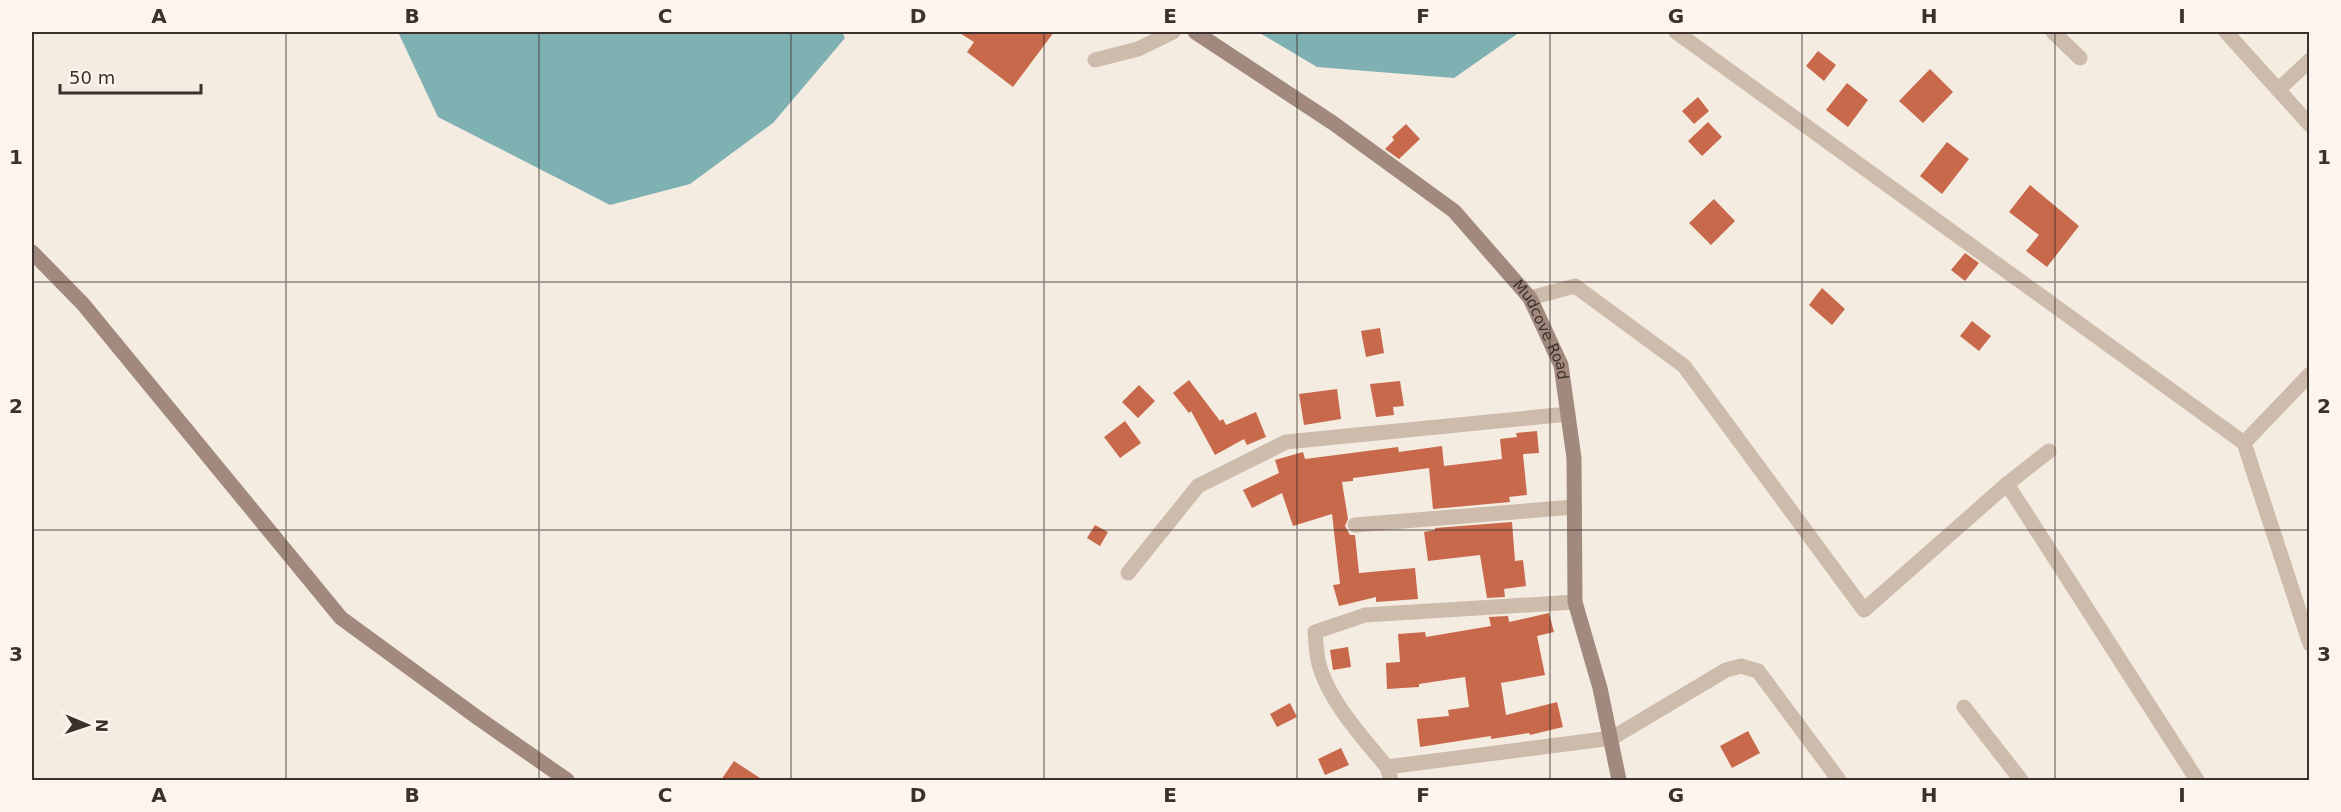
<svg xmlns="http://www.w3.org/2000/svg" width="2341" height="812" font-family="'DejaVu Sans',sans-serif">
<rect width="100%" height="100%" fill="#f4ebe1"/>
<path fill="#7fb0b2" d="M398,32h444l3,6 -72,85 -83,61 -80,21 -172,-88z
M1258,32h262l-66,46 -137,-11z"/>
<path fill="#c8694b" d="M958,32h96l-41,55 -46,-35 7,-10z
M1818,51l18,14 -12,16 -18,-15z
M1930,69l23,23 -30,31 -24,-22z
M1847,83l21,17 -20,27 -22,-17z
M1698,97l11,14 -15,13 -12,-13z
M1708,122l14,15 -20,19 -14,-15z
M1406,124l14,15 -21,20 -14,-10 9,-9 -2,-3z
M1947,142l22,17 -27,35 -22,-18z
M2030,185l49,41 -32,41 -21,-16 13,-16 -30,-23z
M1714,199l21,22 -24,24 -22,-22z
M1965,253l14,10 -14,18 -14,-11z
M1822,288l23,21 -13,16 -23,-20z
M1972,321l19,15 -12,15 -19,-15z
M1380,328l4,25 -18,4 -5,-26z
M1189,380l31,41 3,-2 3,6 30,-13 10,25 -19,8 -3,-6 -29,16 -24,-44 -2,2 -16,-20z
M1400,381l4,25 -11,1 1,8 -18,2 -6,-33z
M1139,385l16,16 -17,17 -16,-16z
M1337,389l4,30 -37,6 -5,-31z
M1125,421l16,22 -21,15 -16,-21z
M1537,431l2,22 -16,1 4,41 -18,2 1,5 -77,7 -4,-41 -76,10v3l-11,1 6,37 -3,7 5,9h5l4,38 56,-5 3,31 -42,3v-5l-37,9 -6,-21 7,-1 -8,-70 -39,12 -11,-33 -30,15 -9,-18 36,-17 -4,-13 28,-8 2,7 93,-12 1,5 43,-6 2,20 58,-7 -2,-20 17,-2 -1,-4z
M1512,522l3,39 8,-1 3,26 -22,3 1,8 -18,1 -7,-43 -52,6 -4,-29 11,-2v-2z
M1095,525l13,7 -8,14 -13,-8z
M1549,613l5,19 -17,4 8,39 -44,8 5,32 51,-13 6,25 -33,8 -1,-2 -38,6v-3l-71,11 -3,-28 32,-3 -1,-6 21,-3 -4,-30 -46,7v3l-32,2 -1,-26 14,-1 -2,-28 27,-2 1,5 65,-11 -2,-9 19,-1 1,6z
M1348,647l3,20 -18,3 -3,-20z
M1290,703l7,14 -20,10 -7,-13z
M1748,731l12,22 -28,15 -12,-22z
M1341,748l8,17 -24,10 -7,-16z
M734,761l29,19h-42z"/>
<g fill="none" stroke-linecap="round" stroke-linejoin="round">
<path stroke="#cdbbac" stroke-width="15" d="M1676,32l568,411 66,201
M2053,32l27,26
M2226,32l84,93
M1095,60l43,-11 35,-17
M2278,90l32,-30
M1530,298l45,-12 109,80 180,244 143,-126 42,-33
M2244,443l66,-69
M2007,484l190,296
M1355,525l219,-18
M1128,573l70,-87 88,-44 282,-28
M1964,707l57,73
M1387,767c-24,-29 -61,-69 -69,-107 -2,-9 -2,-19 -3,-28l50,-17 210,-13
M1391,780l-4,-13 225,-29 114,-68 15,-4 17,5 81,109"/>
<g stroke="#a18a7d" stroke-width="15">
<path id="s1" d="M1195,32l138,91 121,88 76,87 31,67 13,93 1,144 25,86 19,92"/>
<path d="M32,252l51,52 258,314 137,100 89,62"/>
</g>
</g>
<path fill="none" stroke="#3b302b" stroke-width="1.5" stroke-opacity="0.55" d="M286,32v748M539,32v748M791,32v748M1044,32v748M1297,32v748M1550,32v748M1802,32v748M2055,32v748M32,282h2278M32,530h2278"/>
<g text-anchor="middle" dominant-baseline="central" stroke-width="5" stroke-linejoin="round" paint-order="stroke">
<g font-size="15" fill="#3b302b" stroke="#fbf5ee">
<text stroke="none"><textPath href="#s1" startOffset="464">Mudcove Road</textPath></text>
</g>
</g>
<rect width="2341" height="812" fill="none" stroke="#fbf5ee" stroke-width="66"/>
<g transform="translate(87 725) rotate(92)" stroke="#fbf5ee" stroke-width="4.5" paint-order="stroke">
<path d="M0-4.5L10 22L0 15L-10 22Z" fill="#3b302b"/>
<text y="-9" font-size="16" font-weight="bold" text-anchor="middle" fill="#3b302b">N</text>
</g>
<path d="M60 84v9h141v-9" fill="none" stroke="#3b302b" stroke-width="3"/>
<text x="69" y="84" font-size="18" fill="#3b302b" stroke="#fbf5ee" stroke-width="4.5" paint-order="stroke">50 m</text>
<rect x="33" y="33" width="2275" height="746" fill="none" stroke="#3b302b" stroke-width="2"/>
<g font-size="20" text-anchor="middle" font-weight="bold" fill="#3b302b">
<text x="159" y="23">A</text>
<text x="412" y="23">B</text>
<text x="665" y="23">C</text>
<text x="918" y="23">D</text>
<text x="1170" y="23">E</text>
<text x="1423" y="23">F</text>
<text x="1676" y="23">G</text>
<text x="1929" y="23">H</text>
<text x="2182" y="23">I</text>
<text x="16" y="164">1</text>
<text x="2324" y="164">1</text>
<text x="16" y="413">2</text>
<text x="2324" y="413">2</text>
<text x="16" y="661">3</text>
<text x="2324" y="661">3</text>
<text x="159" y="802">A</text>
<text x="412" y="802">B</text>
<text x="665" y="802">C</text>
<text x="918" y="802">D</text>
<text x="1170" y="802">E</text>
<text x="1423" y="802">F</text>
<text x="1676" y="802">G</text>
<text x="1929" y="802">H</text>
<text x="2182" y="802">I</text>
</g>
</svg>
